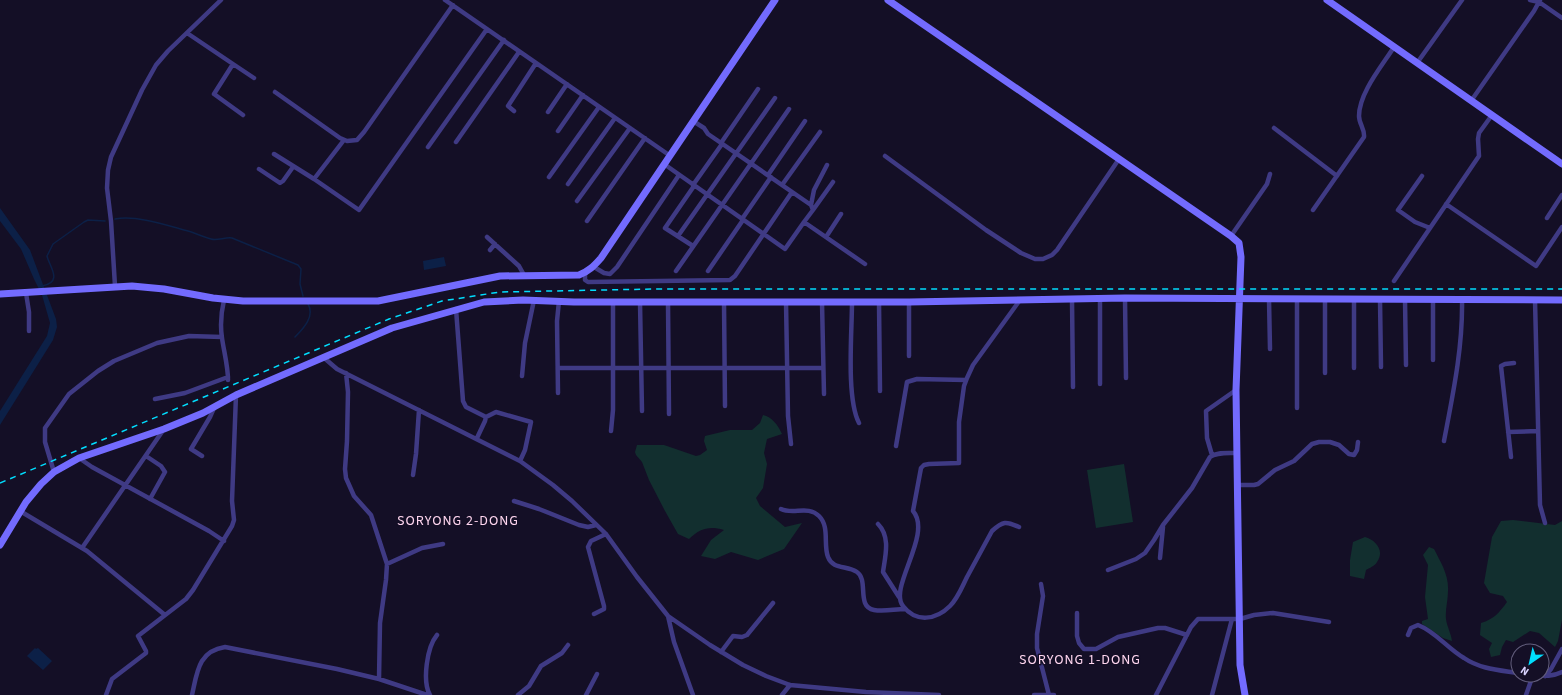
<svg xmlns="http://www.w3.org/2000/svg" width="1562" height="695" font-family="'Source Sans 3',sans-serif">
<rect width="100%" height="100%" fill="#140f26"/>
<path fill="#122f2f" d="M763,415c9,2 15,10 19,19l-15,5 -3,14 3,11 -4,24 -7,10 4,8 25,21 17,-4 -18,26 -26,11 -27,-8 -16,7 -14,-3 10,-16 13,-10c-15,-4 -23,-2 -35,9l-11,-5 -13,-23 -16,-31 -7,-18 -6,-7 -1,-3 2,-7h27l32,11 4,-1 7,-5 -3,-9 1,-5 25,-6h22l8,-7z
M1124,464l9,58 -37,6 -9,-58z
M1513,520l42,5 7,-4v99l-4,21 -3,6 -16,-14 -9,-2 -17,11 -7,-2 -4,7 -2,8 -9,2 -2,-8 3,-6 -12,-8 1,-12c13,-4 18,-10 26,-21l-4,-6 -13,-3 -6,-10 8,-46 9,-16z
M1365,537c11,3 20,14 12,25 -2,4 -8,6 -11,8l-2,9 -14,-3v-16l3,-18z
M1429,547l5,2c7,14 15,26 14,42 0,10 -3,19 -2,28 1,8 5,14 6,22l-9,-3 -21,-14v-3l6,-2 -3,-22 3,-32 -5,-10z"/>
<path fill="#0c2047" d="M0,208l30,42 26,69 1,8 -4,13 -53,85v-14l47,-75 3,-13 -8,-28 -8,-16 -13,-30 -21,-28z
M444,257l2,9 -22,4 -1,-9z
M35,648l1,1 2,-1 14,13 -9,9 -16,-14z"/>
<g fill="none" stroke-linecap="round" stroke-linejoin="round">
<path stroke="#0c2047" stroke-width="1.5" d="M115,219c22,-4 51,6 73,12 7,2 15,6 23,8 6,2 14,-2 21,-1l66,27 3,4 -1,15 3,12
M42,286c22,-4 7,-20 5,-30l6,-12 31,-22 4,-2 17,1
M295,337c9,-9 20,-21 13,-33"/>
<path stroke="#3f3a84" stroke-width="4.5" d="M445,0l224,155
M1530,0l9,2 23,16
M187,33l46,31 -19,30 29,21
M1417,63l45,-63
M233,64l21,14
M275,92l65,46 7,3 10,-1 7,-8 89,-127
M1471,101l63,-90 6,-11
M514,111l-6,-5 28,-43
M548,112l19,-28
M693,121l11,7 4,6 103,71 2,5 -9,12
M1274,128l63,48
M558,131l25,-36
M456,142l63,-90
M721,143l37,-54
M428,147l76,-107
M274,154l40,25 30,-39
M885,156l101,74 35,23 14,6h8l9,-4 5,-5 62,-91
M664,164l121,85 19,-27 61,42
M259,169l21,14 3,-2 10,-14
M768,175l37,-54
M1422,176l-24,34 17,12 15,6
M549,177l50,-70
M314,179l45,31 128,-181
M568,184l47,-66
M693,185l29,-41
M782,185l38,-53
M577,201l53,-73
M1446,204l90,62 26,-39
M811,205l3,-15 13,-25
M813,210l20,-28
M1313,210l51,-73c1,-8 -5,-13 -5,-21 0,-23 23,-50 35,-69
M1547,218l15,-23
M742,219l29,-42
M587,221l58,-83
M678,236l97,-138
M1231,236l36,-52 3,-10
M487,237l32,29 5,9
M826,237l15,-23
M693,246l-28,-18 29,-42
M490,250l5,-6
M594,267l10,6 6,1 7,-7 62,-92
M676,271l113,-162
M708,271l35,-51
M585,273v7l3,2 142,-2 5,-4 57,-84
M1394,281l85,-125 -1,-17 1,-6 13,-18
M115,286l-4,-65 -4,-33 1,-18 3,-13 31,-67 14,-25 12,-14 53,-51
M26,293l3,19v19
M1125,298l1,80
M1072,299l1,88
M1100,299v85
M1269,299l1,50
M1297,299v109
M1325,299v74
M1354,299v69
M1380,299l1,68
M1405,299l1,66
M224,300c-3,13 -4,25 -2,38 2,14 6,28 6,42
M1535,300l5,205 5,18
M640,302l2,109
M668,302l1,112
M724,302l1,104
M786,302l2,114 3,28
M822,302l2,92
M852,302c0,30 -6,96 7,121
M879,302l1,89
M456,309l7,92 3,6 20,10 -1,4 -8,17
M909,356v-54
M323,357l14,12 183,92 33,24 19,16 34,33 31,43 31,39 42,29 33,20 23,11 24,9 76,7 73,3
M1433,360v-61
M558,368h265
M346,373l2,19 -1,49 -2,28 1,9 8,18 17,19 16,49 -1,16 -6,43 -1,56
M522,376l3,-33 9,-43
M558,393l-1,-72 2,-20
M155,399l30,-6 43,-16
M486,417l10,-5 35,10 -6,28 -5,11
M611,431l2,-21v-108
M1508,432l30,-1
M1444,441c9,-47 19,-94 18,-142
M896,446l11,-64 10,-3 49,1
M1212,455l-5,-17 -1,-27 30,-21
M146,456l15,10 4,6 -15,27
M202,456l-11,-7 19,-32 4,-9
M1511,457l-10,-91 4,-2 9,-1
M79,458l13,9 117,64 15,10
M54,472l-9,-30v-14l24,-34 29,-23 16,-10 43,-18 32,-7 33,1
M413,475l3,-21 3,-44
M1237,485h17l4,-1 17,-14 19,-9 18,-17 7,-2h11l9,3 10,9 5,1 3,-5 1,-8
M514,501l25,8 40,16 9,2 8,-2
M781,509c12,6 27,-4 38,7 11,11 4,28 9,41 5,13 19,8 29,15 12,8 -1,35 17,38 10,2 21,-1 31,-1
M20,511l67,40 78,64
M878,524c13,13 7,33 5,48l16,25
M1019,527c-13,-6 -16,-6 -27,4 -8,15 -17,31 -25,46 -5,10 -9,21 -17,29 -14,14 -34,17 -47,0 -15,-18 30,-72 10,-95l8,-43 3,-3 5,-1 30,-1v-41l5,-36 3,-8 6,-13 47,-65
M82,548l82,-119
M1160,558l3,-31
M387,564l35,-16 21,-4
M1108,570l28,-11 9,-6 9,-13 9,-15 29,-37 18,-31c7,-5 17,-4 26,-4
M1041,584l2,12 -6,38v14l12,47
M1077,613v23l2,7 5,6h12l22,-12 40,-9h7l22,7
M594,614l10,-5v-3l-16,-59 3,-6 15,-7
M668,616l6,26 19,53
M1408,635l3,-7 7,-3c18,7 29,23 46,33 16,11 35,12 54,15
M721,652l12,-16 9,1 5,-2 26,-32
M1533,675c11,1 19,2 29,-3
M1545,676l6,-7 11,-20
M106,695l6,-16 34,-26v-2l-8,-15 48,-37 7,-9 39,-64 2,-6 -2,-19 4,-106
M192,695c5,-22 6,-44 33,-48l112,22 42,10 48,16
M430,695c-8,-14 -3,-48 7,-60
M518,695l11,-9 12,-20 21,-13 6,-8
M586,695l11,-21
M782,695l8,-10
M1034,695h20
M1156,695l35,-68 7,-8h42l14,-4 19,-2 56,9
M1212,695l20,-76
M1526,695l7,-20"/>
<path stroke="#736bfe" stroke-width="7" d="M888,0l343,236 8,7 2,14 -5,133 4,275 5,30
M1327,0l235,164
M0,294l132,-8 32,3 49,9 30,3h135l122,-25 79,-1c10,-4 15,-9 22,-17l174,-258
M0,545l26,-43 15,-18 13,-12 25,-14 85,-29 39,-16 33,-18 156,-67 92,-26 39,-2 51,2h335l216,-4 437,2"/>
<path stroke="#01ddfe" stroke-width="1.5" stroke-dasharray="6 5" stroke-linecap="butt" d="M0,483l389,-164 53,-18 58,-9 154,-3h908"/>
</g>
<g text-anchor="middle" dominant-baseline="central" stroke-width="3" stroke-linejoin="round" paint-order="stroke">
<g font-size="14" letter-spacing="1" fill="#ffd6ef" stroke="#140f26">
<text x="458" y="521">SORYONG 2-DONG</text>
<text x="1080" y="660">SORYONG 1-DONG</text>
</g>
</g>
<g transform="translate(1530 663) rotate(214)"><circle r="19" fill="#140f26" stroke="#635e7d"/>
<path d="M0-3L7 15L0 10L-7 15Z" fill="#01ddfe"/>
<text y="-6" font-size="11" font-weight="bold" text-anchor="middle" fill="#dad4ff">N</text>
</g>
</svg>
